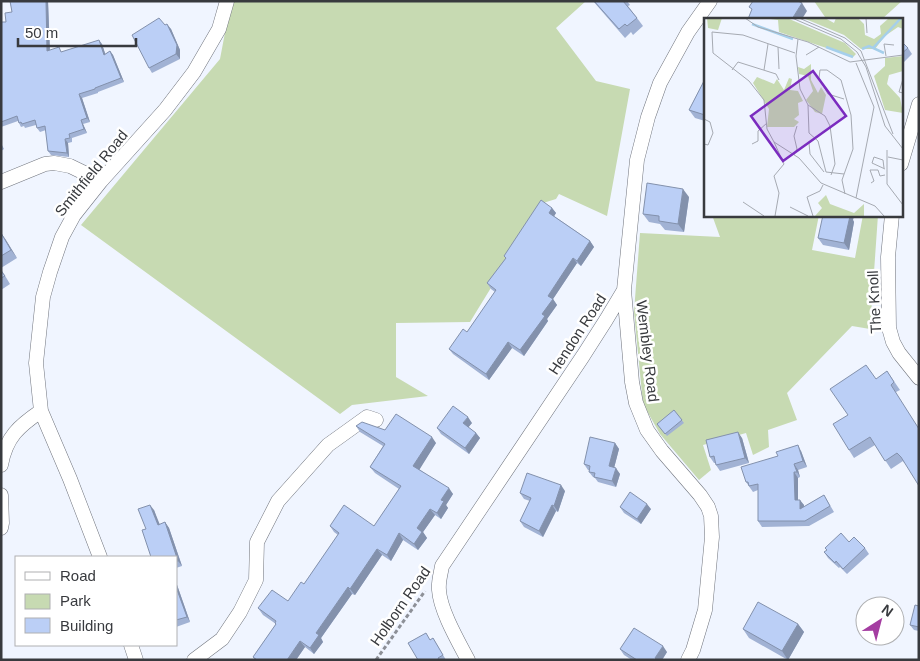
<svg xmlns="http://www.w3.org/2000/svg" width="920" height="661" font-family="Helvetica,sans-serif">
<rect width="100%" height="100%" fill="#f0f5ff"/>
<path fill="#c7dab2" d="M231,1h355l-30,27 40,53 34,8 -23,127 -48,-22 -3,5 -13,4 -73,119 -74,1v54l32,19 -76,9 -12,9 -259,-189 139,-166z
M814,1h88l-20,18h-58l1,-2z
M712,215h107l-7,35 43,8 8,-43h15l-8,114 -18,-3 -65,67 10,27 -29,10 1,17 -16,8 -7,-22 -43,12 8,25 -12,10 -39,-46 -17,-30 -9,-92 6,-79 80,4z"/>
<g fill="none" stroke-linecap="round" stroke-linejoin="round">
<defs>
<path id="minor" d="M901,164l18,-60
M1,182l44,-18 9,-1 16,3 31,15
M892,215l-4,42 1,71 4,14 6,11 20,25
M624,290l8,92 4,21 11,27 15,21 38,44 8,12 3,9 1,21 -7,73 -12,40 -5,10
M1,465c5,-28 18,-39 40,-54
M1,495l1,28 -1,5
M100,557l-30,-78 -29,-68 -5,-48 7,-66 7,-25 12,-35 12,-22 27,-34 64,-71 29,-38 25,-43 8,-28
M131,645l5,15
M194,660l28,-21 18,-27 16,-32 1,-38 21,-41 50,-56 39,-28 9,3
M468,660c-10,-19 -28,-50 -29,-70 -1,-8 2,-17 3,-24l141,-210 23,-36 18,-30 13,-130 11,-43 12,-34 28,-51 22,-31"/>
</defs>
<use href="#minor" stroke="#70747d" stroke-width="15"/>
<path stroke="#8d9097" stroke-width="3" stroke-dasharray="4 2.5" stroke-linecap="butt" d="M376,660l49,-69"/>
<use href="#minor" stroke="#fff" stroke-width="14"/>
</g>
<path fill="#a1b2d4" d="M10,1h38l2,49 12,2 40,-8 3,10 5,-3 3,4 11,27 -26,10v1l-16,5 8,24 -7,2 4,9 -15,5v4l-4,1 1,14 -18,-2 -3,-4 -2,-21 -6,2 -3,-4 -1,-3 -11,3 -1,-2 -3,1 -3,-6 -17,6v-105h5l6,-10z
M593,1h34l3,4 -2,1 15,20 -10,9 -2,-3 -6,6z
M165,25l6,4 9,21v9l-28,14 -3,-5z
M901,41l7,7 4,6 -11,11z
M705,79v42l-10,-3 -6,-8z
M1,143l3,6 -3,2z
M689,197l-5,35 -19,-2 -5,-6 -11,-2 -6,-8z
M552,208l4,5 -2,3 36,25 4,6 -13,19 -4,-3 -24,36 4,6 -10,14 1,2 -24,35 -12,-8 -23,32 -36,-26 -4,-5 18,-17 28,-40 -4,-3 -4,-6 19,-25 -2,-2z
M854,215l-1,5 1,2 -5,28 -26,-5 -5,-7z
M1,233l16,25 -16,10z
M1,269l9,15 -9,6z
M887,371l13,19 -4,2 8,71 -1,-2 -12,8 -16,-24 -21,13 -5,-8 -1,-35z
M674,410l10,13 -17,13 -10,-12z
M472,423l-4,4 8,6 4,5 -11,16 -28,-20 -4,-6z
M356,426l29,4 51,13 -17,26 34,25 -7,11 2,3 -7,11 -6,-4 -12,17 4,6 -9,12 -15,-10 -12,21 -9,-6 -27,40 -3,-1 -31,44 2,4 -9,12 -9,-7 -9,13h-41l-2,-3 23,-33 -13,-9 -5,-7 30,-7 16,-17 34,-49 -4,-3 -4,-6h44l25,-37 -24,-16 -5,-6 13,-21 -23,-14z
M742,438l7,25 -29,8 -4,-6v-2h-2l-4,-6z
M615,443l4,6 -5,19 6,6 -4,13 -18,-5 -3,-4 -2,-1 -4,-5v-2h-1l-4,-6z
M801,451l6,16 -9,3 2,7 -2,1v22l6,5v2l20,-12 10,17 -25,14 -47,1 -4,-6v-31l-5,2 -7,-10z
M565,491l-7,21 -2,-1 -13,26 -19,-10 -4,-6 10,-20 -6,-2 -4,-6z
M620,507l31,2 -10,15 -17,-11z
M154,510l5,15 6,-3 4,6 13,38 -6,2v-11l-30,-28z
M849,542l16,6 4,6 -22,20 -7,-7 -1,1 -11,-10 -4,-6z
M176,582l14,40 -14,5z
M919,606v25l-5,-1 -4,-5z
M798,624l6,8 -16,28 -39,-22 -6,-9z
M433,638l13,22h-28l12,-20z
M620,649l47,3 -5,8h-30l-8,-5z"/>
<path fill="#8391ac" d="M46,1h2l2,54 -3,-4z
M802,3l5,8 -5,8h-10z
M167,24l4,5 9,21v9l-4,-5z
M99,40l3,4 5,15 -3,-4z
M110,51l3,4 11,27 -3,-4z
M79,94l3,4 8,24 -3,-4z
M81,120l2,4 4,9 -3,-4z
M65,139l3,4 1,14 -2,-4z
M683,189l6,8 -5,35 -6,-8z
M552,208l4,5 -3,5 -4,-5z
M848,215h6l-1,5 1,2 -5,28 -5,-7z
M1,233l5,7 11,18 -6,-8z
M590,241l4,6 -13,19 -4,-5z
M573,258l4,5 -24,36 4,6 -10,14 1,2 -24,35 -4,-6 22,-36 6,-18z
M508,342l4,6 -23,32 -3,-6z
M468,417l4,6 -5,6 -4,-6z
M738,432l4,6 7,25 -4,-5z
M476,433l4,5 -11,16 -4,-6z
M432,437l4,6 -18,29 -5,-6z
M615,443l4,6 -6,23 -4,-6z
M798,445l3,6 6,16 -4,-6z
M794,464l4,6 2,7 -3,-5z
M616,468l4,6 -4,13 -4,-6z
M794,472l4,6v27l-3,-5z
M561,485l4,6 -7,21 -4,-6z
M449,488l4,6 -7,11 2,3 -7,11 -4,-6 4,-13z
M800,500l4,5v9l-4,-5z
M647,504l4,5 -10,15 -4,-5z
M150,505l4,5 8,20 -4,-5z
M552,505l4,6 -13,26 -4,-6z
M430,509l5,6 -12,17 4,6 -9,12 -4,-6 3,-16z
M165,522l4,6 13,38 -4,-5z
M399,533l4,7 -12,21 -4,-6z
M377,549l5,6 -27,40 -5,-6z
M176,582l14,40 -3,-5 -11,-30z
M348,587l4,7 -31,44 2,4 -9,12 -4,-6 6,-15z
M798,624l6,8 -16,28 -6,-9z
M300,641l5,6 -9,13h-9z
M663,646l4,6 -5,8h-6l-1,-2z"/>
<path fill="#bbcff6" stroke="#8391ac" d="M10,1h36l1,50 12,-4 2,5 38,-12 5,15 6,-4 11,27 -26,10v1l-16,5 8,24 -6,2 3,9 -15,5 1,4 -5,1 2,14 -19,-2 -3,-25 -8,2 -2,-8 -13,4 -1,-2 -2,1 -2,-7 -16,6v-100h5l-1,-9 7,-1z
M594,1h29l14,17 -10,8 -2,-2 -6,5z
M753,1h45l4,2 -10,16h-44l4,-10 -3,-2z
M159,18l6,7 2,-1 10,21 -1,9 -27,14 -17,-33z
M901,41l7,7 -7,6z
M705,79v36l-16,-5z
M647,183l36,6 -5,35 -19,-3v-5l-16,-2z
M541,200l11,8 -3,5 41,28 -13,20 -4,-3 -25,38 5,3 -11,15 3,2 -25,34 -12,-8 -22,32 -37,-25 14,-20 4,3 29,-42 -9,-7 19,-25 -2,-2z
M823,215l27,1 -6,27 -26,-5z
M1,233l10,17 -10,6z
M1,271l4,5 -4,2z
M866,365l10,14 11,-8 7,11 -3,3 28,44v57l-18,-29 -4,-4 -12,8 -15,-24 -21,13 -16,-26 15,-9 -18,-26z
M453,406l15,11 -5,6 13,10 -11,15 -28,-20z
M674,410l8,10 -17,14 -8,-10z
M396,414l36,23 -19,29 36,22 -8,12 3,1 -7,12 -7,-4 -13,19 5,4 -8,12 -15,-11 -12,22 -10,-6 -27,40 -2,-2 -32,46 3,2 -9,13 -10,-7 -13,19h-30l-4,-3 23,-33 -1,-1 1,-2 -18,-13 14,-18 16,11 13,-19 3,2 35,-51 -9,-7 14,-21 30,21 27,-40 -31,-19 15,-23 -29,-18 6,-4 23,8z
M738,432l7,26 -29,7 -2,-9 -4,1 -4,-17z
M590,437l25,6 -6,23 7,2 -4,13 -18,-4 1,-4 -6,-1 1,-6 -6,-2z
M798,445l5,16 -9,3 3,8h-3l1,28h5v9l24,-14 6,11 -25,15h-47v-37l-9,2 -1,-4h-2l-5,-15 37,-11 -2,-4z
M527,473l34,12 -7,21 -2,-1 -13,26 -19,-10 11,-23 -11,-5z
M630,492l17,12 -10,15 -17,-12z
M150,505l8,20 7,-3 13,39h-2v-4h-25l-9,-27 4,-1 -8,-20z
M841,533l8,9 5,-5 11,11 -22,21 -7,-8 -1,2 -11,-11 3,-2 -2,-2z
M176,587l11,30 -11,3z
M758,602l40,22 -16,27 -39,-22z
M915,605l4,1v21l-9,-2z
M634,628l29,18 -8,12 2,2h-20l-17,-11z
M426,633l4,7 3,-2 10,17 -5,3 1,2h-21l-10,-17z"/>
<g text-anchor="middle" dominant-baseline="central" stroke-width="5" stroke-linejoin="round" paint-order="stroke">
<g font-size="15" fill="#383a3e" stroke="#fff">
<text transform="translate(91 173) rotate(-51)">Smithfield Road</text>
<text transform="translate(874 302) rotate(-93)">The Knoll</text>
<text transform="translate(577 334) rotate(-57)">Hendon Road</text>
<text transform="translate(648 351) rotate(83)">Wembley Road</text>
<text transform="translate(400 606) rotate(-55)">Holborn Road</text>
</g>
</g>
<g transform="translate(704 18)">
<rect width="199" height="199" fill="#f0f5ff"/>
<path d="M3,0h15l-4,12 -10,-2zM59,0h24l58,25 11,11 -3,3 -74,-25 -1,-12zM99,0h22l9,5 2,-5h22l6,6 1,11 9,4 7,-5 -1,-8 9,-8h14v11l-5,-2 -13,9 -10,13h-14l-17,-14zM199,38v15l-14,4 -2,9 13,14 3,15 -18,-3 -11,-34 11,-10v-8zM107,46v16l7,13 3,-6 5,8 -4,19 -7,-2 -9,-12 7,-9 -5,-15 -9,-2 -1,-7 6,2zM53,59l17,7 3,-5 7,11 5,-12 3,1 -2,11 8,1 5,10 -5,2 1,12 -5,4 5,3 -5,5h-27l2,-18 -16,-26zM122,177l4,9 24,9 10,-9v12h-49l7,-8 -4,-5z" fill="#c7dab2"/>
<path fill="none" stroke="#a5cfeb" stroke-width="2.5" d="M48,6l41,15M122,29l27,10M169,30l28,-30M158,31l7,-3 15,7"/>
<path fill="none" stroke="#a6aab2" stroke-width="1" d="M41,0l13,9 50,15 42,20 53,-7M88,0l49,21 16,13 9,15 19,59 18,23M95,0l46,20 16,13 32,83M162,0l1,15M8,14l1,21 36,28 15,19 3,29 7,13 25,16 22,25 54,23 9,10M8,14l31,3 52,18M94,21l-2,17 4,33 8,16 1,28 9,8 8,31 18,2M74,29l1,22M102,37l13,-8M182,38l-2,-12 10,1M152,45l18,44 -18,91M28,52l6,-8 38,12 3,6M60,52l4,-26M199,61l-4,13 4,1M140,81l-16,-5 -9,-16 1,-8h7l14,10 10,35 2,34 -11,31 3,14M104,87l17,11 5,10 5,38 -4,11M0,101l6,3 3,11 -5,12 -4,-1M70,124l10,22 -10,12 5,17 -4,23M105,125l1,11 14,18M48,126l6,-3v-10l9,-8M183,132v34l16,21M90,137l3,-6 -3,-13 3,-10M184,139l15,3M180,150l-1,-8 -9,-3 -2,6 13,6M167,165l3,-2 -4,-11h8l2,6 5,-1M39,184l21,14M86,189l18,9M109,198l-6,-19 13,-6 3,-6"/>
<path fill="#7b2cbf" fill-opacity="0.15" stroke="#7b2cbf" stroke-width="2.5" d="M109,53l33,45 -63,45 -32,-45z"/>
<rect width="199" height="199" fill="none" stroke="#383a3e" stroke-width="2.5"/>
</g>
<rect width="920" height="661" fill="none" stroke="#383a3e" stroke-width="5"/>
<rect x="15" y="556" width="162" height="90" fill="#ffffff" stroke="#afb0b2"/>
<rect x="25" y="572" width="25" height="8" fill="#ffffff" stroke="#afb0b2"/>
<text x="60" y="581" font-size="15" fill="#383a3e">Road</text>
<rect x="25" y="594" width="25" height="15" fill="#c7dab2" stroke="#afb0b2"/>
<text x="60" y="606" font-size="15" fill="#383a3e">Park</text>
<rect x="25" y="618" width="25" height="15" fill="#bbcff6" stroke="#afb0b2"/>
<text x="60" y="631" font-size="15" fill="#383a3e">Building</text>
<g transform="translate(880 621) rotate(36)"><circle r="24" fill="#ffffff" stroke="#afb0b2"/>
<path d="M0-4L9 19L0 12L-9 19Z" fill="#a43da1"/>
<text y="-8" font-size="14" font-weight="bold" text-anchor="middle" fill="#383a3e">N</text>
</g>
<path d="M18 38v8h118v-8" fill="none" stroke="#383a3e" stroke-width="2.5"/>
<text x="25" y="38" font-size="15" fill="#383a3e" stroke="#ffffff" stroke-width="4" paint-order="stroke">50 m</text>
</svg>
